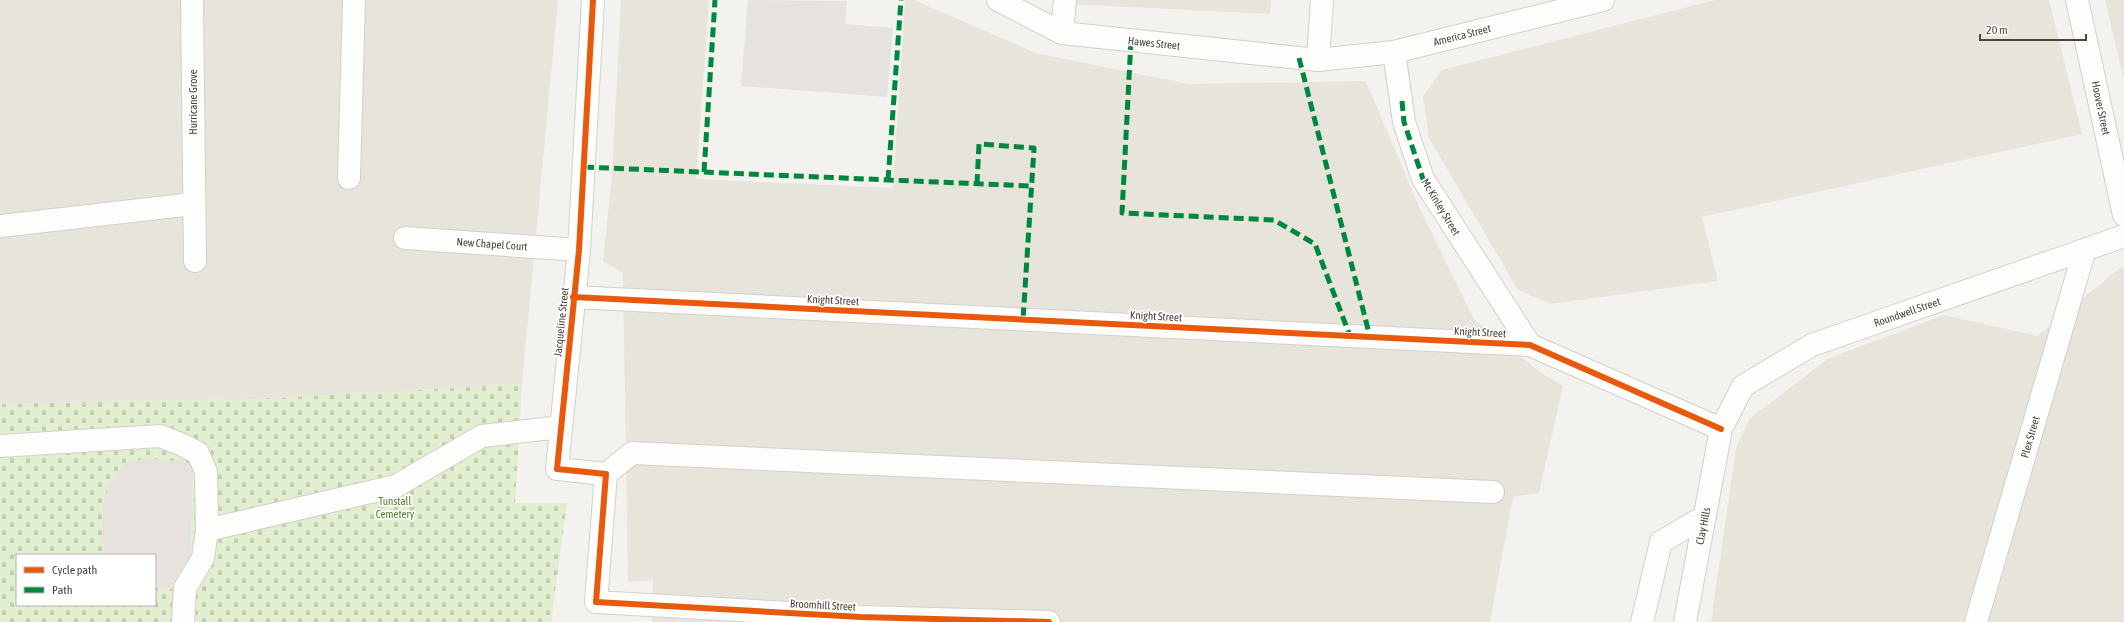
<svg xmlns="http://www.w3.org/2000/svg" width="2124" height="622" font-family="'Asap Condensed',sans-serif">
<defs>
<pattern id="cemetery-stones" width="16" height="16" patternUnits="userSpaceOnUse"><rect width="16" height="16" fill="#e1eecf"/><path d="M2 7V4a2 2 0 0 1 4 0v3zM10 15v-3a2 2 0 0 1 4 0v3z" fill="#c3cdb2"/></pattern>
</defs>
<rect width="100%" height="100%" fill="#f4f2ee"/>
<path fill="#e7e4dc" d="M0,0h558l-36,384 -245,14 -277,6z
M621,0h88l-13,179 197,9 12,-188h9l122,53 153,31 177,-3 56,133 52,105 66,53 23,14 -24,107 -26,4 -23,125h-838l1,-42 -25,2 -5,-309 -20,-12 9,-86z
M1070,0h201l-1,14 -201,-10z
M1715,0h334l33,134 -380,83 16,64 -167,23 -33,-14 -89,-152 -6,-42 19,-26z
M2105,0h19v81z
M2124,267v355h-413l25,-174 13,-29 80,-61 115,-43 93,21 83,-68z"/>
<path fill="url(#cemetery-stones)" fill-rule="evenodd" d="M522,384l-7,119h52l-16,119h-551v-218l277,-6zM17,555h138v50h-138z"/>
<path fill="#e6e3df" d="M748,0l99,1 -2,23 48,4 -6,69 -146,-11z
M147,458l46,5 -4,127 -34,-2v-33h-50l-3,-14 1,-38 8,-22 16,-18z"/>
<g fill="none" stroke-linecap="round" stroke-linejoin="round">
<defs>
<path id="minor" d="M192,0l3,261
M593,0l-14,250 -22,219 49,5 -10,128 265,15 188,5
M998,0l64,33 256,27 76,-8 209,-52
M2077,0l47,215
M1062,33l3,-33
M1394,52l10,70 19,57 107,166
M1318,60l4,-60
M349,178l5,-178
M0,226l193,-22
M405,238l174,12
M573,297l957,48 191,84
M0,446l160,-10 23,9 15,8 8,19 1,58 -4,28 -18,30 -2,34
M606,474l26,-21 861,39
M207,530l189,-44 86,-50 79,-9
M1642,622l19,-80 44,-26
M1685,622l36,-193 22,-43 69,-41 312,-109
M1976,622l108,-370"/>
</defs>
<use href="#minor" stroke="#d2d0cb" stroke-width="24"/>
<use href="#minor" stroke="#fdfdfc" stroke-width="22"/>
<path stroke="#00873e" stroke-width="5" stroke-dasharray="10 5" stroke-linecap="butt" d="M1131,40l-9,173 152,7 41,24 35,92
M1299,58l71,279
M1402,101l2,21 19,57 30,50
M584,167l447,19
M704,172l11,-172
M888,180l13,-180
M977,184l2,-40 55,4 -11,172"/>
<defs>
<path id="cycleway" d="M593,0l-14,250 -22,219 49,5 -10,128 265,15 188,5
M573,297l957,48 191,84"/>
</defs>
<use href="#cycleway" stroke="#fff" stroke-width="8"/>
<use href="#cycleway" stroke="#e8590c" stroke-width="6"/>
</g>
<g text-anchor="middle" dominant-baseline="central" stroke-width="3.5" stroke-linejoin="round" paint-order="stroke">
<g font-size="11" fill="#4b4439" stroke="#fff">
<text transform="translate(1462 35) rotate(-14)">America Street</text>
<text transform="translate(1154 43) rotate(6)">Hawes Street</text>
<text transform="translate(193 102) rotate(-90)">Hurricane Grove</text>
<text transform="translate(2101 108) rotate(78)">Hoover Street</text>
<text transform="translate(1441 207) rotate(59)">Mc Kinley Street</text>
<text transform="translate(492 244) rotate(4)">New Chapel Court</text>
<text transform="translate(833 300) rotate(3)">Knight Street</text>
<text transform="translate(1907 312) rotate(-19)">Roundwell Street</text>
<text transform="translate(1156 316) rotate(3)">Knight Street</text>
<text transform="translate(561 322) rotate(-84)">Jacqueline Street</text>
<text transform="translate(1480 332) rotate(3)">Knight Street</text>
<text transform="translate(2030 437) rotate(-74)">Plex Street</text>
<text transform="translate(1703 526) rotate(-79)">Clay Hills</text>
<text transform="translate(823 605) rotate(3)">Broomhill Street</text>
</g>
<g font-size="11" fill="#4a7f2a" stroke="#fff">
<text x="395" y="501">Tunstall<tspan x="395" dy="13">Cemetery</tspan></text>
</g>
</g>
<rect x="16" y="554" width="140" height="52" fill="#ffffff" stroke="#b7b4b0"/>
<rect x="24" y="567" width="20" height="6" fill="#e8590c" stroke="#b7b4b0"/>
<text x="52" y="574" font-size="12" fill="#4b4439">Cycle path</text>
<rect x="24" y="587" width="20" height="6" fill="#00873e" stroke="#b7b4b0"/>
<text x="52" y="594" font-size="12" fill="#4b4439">Path</text>
<path d="M1980 34v6h106v-6" fill="none" stroke="#4b4439" stroke-width="2"/>
<text x="1986" y="34" font-size="12" fill="#4b4439" stroke="#ffffff" stroke-width="3" paint-order="stroke">20 m</text>
</svg>
